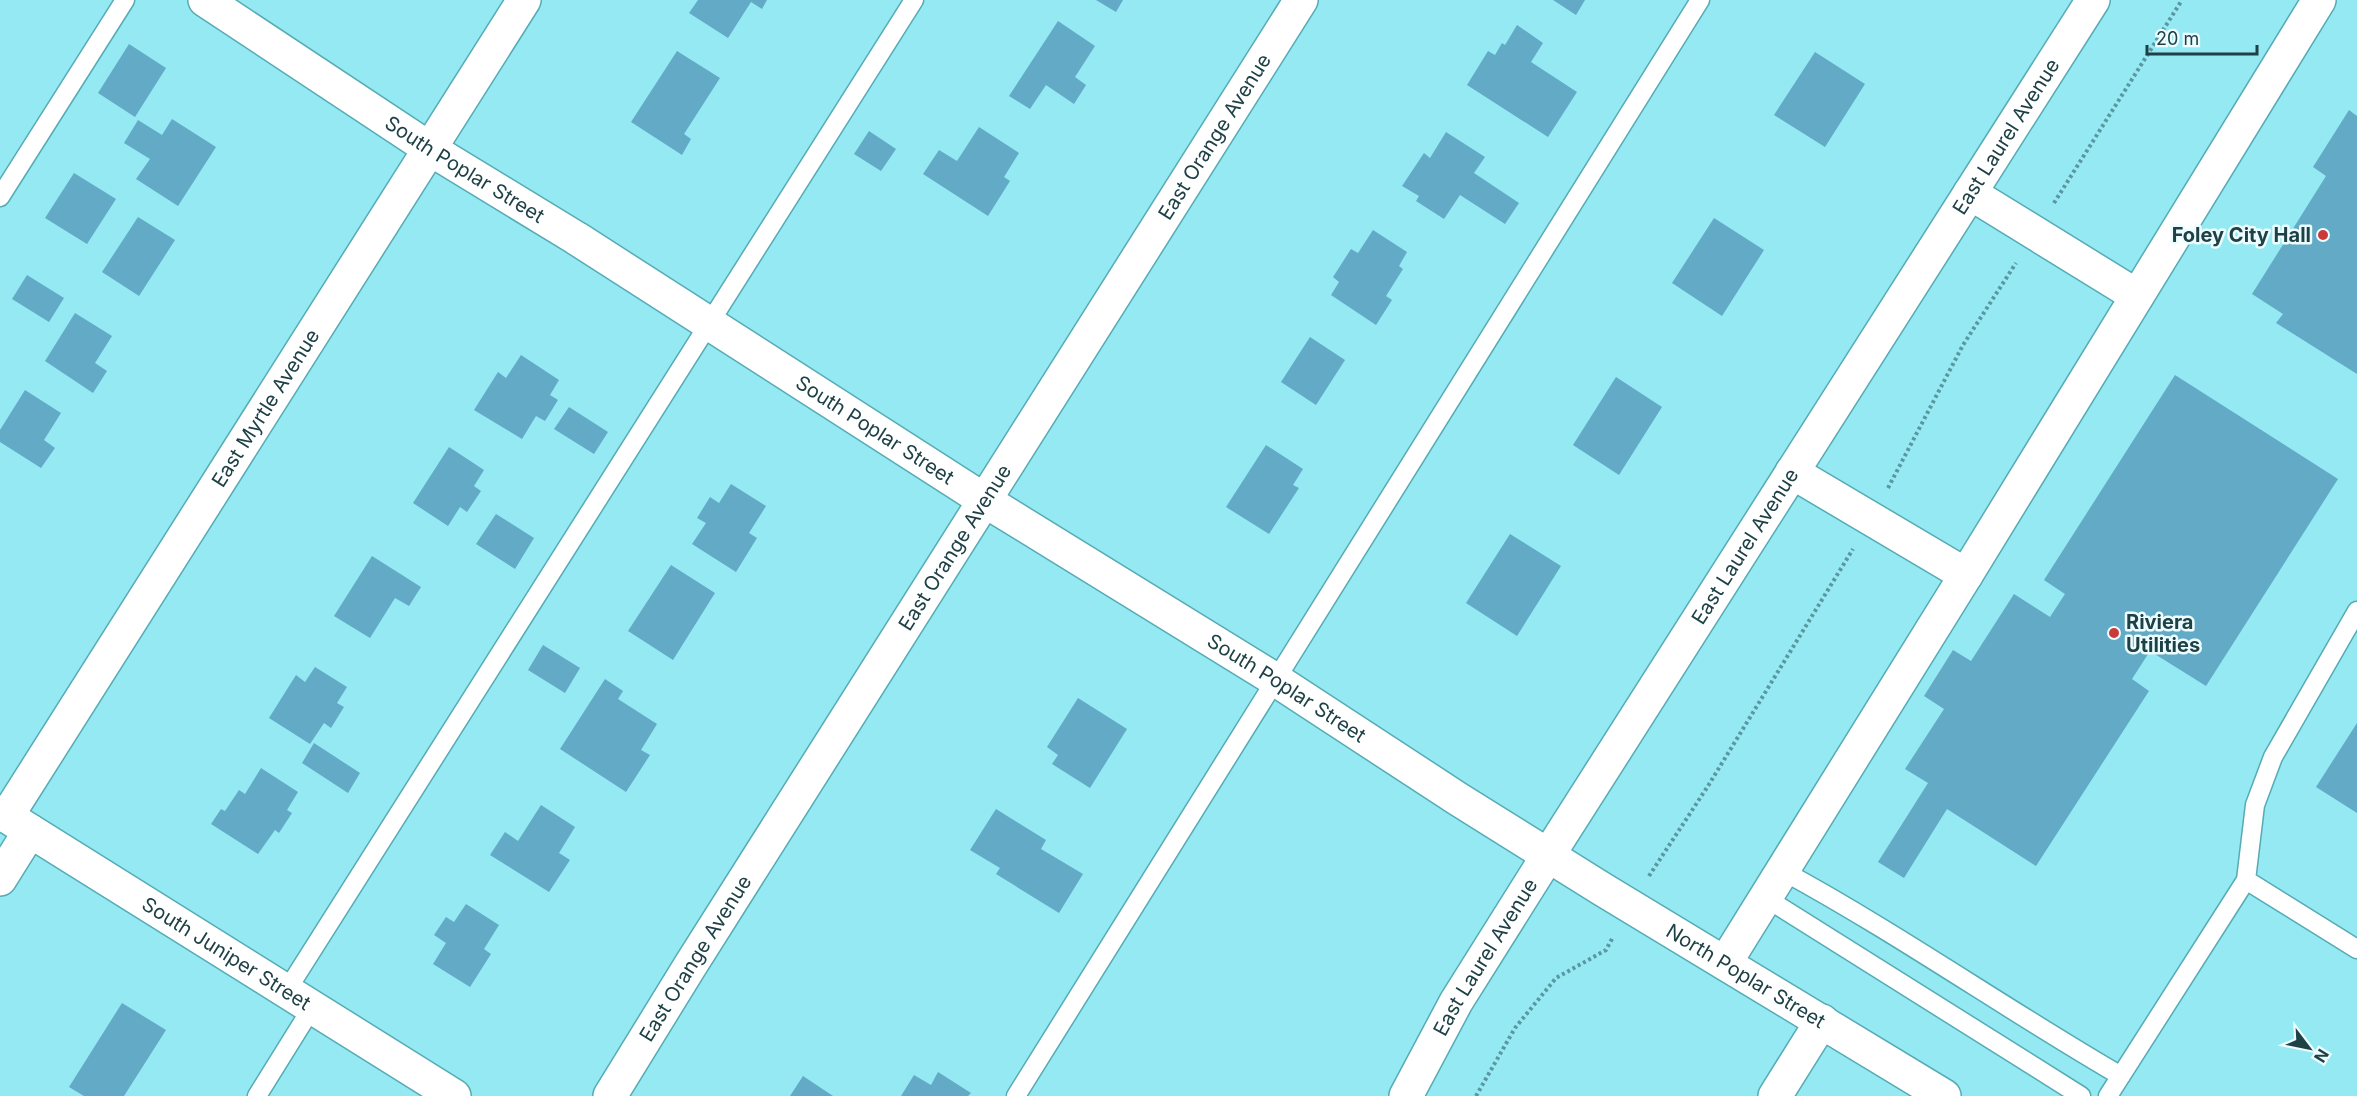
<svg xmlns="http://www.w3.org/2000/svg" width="2357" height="1096" font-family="Inter,sans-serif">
<rect width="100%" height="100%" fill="#94e9f3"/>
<path fill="#62aac6" d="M698,0h69l-5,9 -11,-7 -23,36 -39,-25z
M1096,0h27l-7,12z
M1553,0h32l-9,15z
M1058,21l37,25 -20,31 11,8 -12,19 -28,-19 -16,24 -21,-13z
M1517,25l26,18 -12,19 46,30 -29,45 -81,-52 21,-34 7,4 7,-12 3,2z
M129,44l37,24 -31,49 -37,-24z
M677,51l43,27 -36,56 7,5 -9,16 -51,-33z
M1815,52l50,32 -40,63 -51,-32z
M2349,110l8,6v258l-81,-51 7,-9 -31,-20 74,-118 -13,-9z
M172,119l44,28 -38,59 -42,-27 14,-20 -26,-16 14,-23 24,15z
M979,127l40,26 -15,24 6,4 -22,35 -65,-42 16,-24 18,11z
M869,131l27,18 -15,22 -27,-17z
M1446,132l39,25 -11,16 45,30 -14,21 -45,-29 -16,24 -28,-18 3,-5 -17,-10 22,-33 6,5z
M74,173l42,26 -29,45 -42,-26z
M138,217l37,23 -36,56 -37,-24z
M1714,218l50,32 -42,66 -50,-33z
M1373,230l34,22 -8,14 4,3 -17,27 6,4 -16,25 -45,-30 8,-13 -6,-5 18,-28 7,4z
M27,275l37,23 -15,24 -37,-23z
M75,313l37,23 -17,27 12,8 -14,22 -48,-32z
M1310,337l35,23 -29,45 -35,-23z
M521,355l38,25 -9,15 8,5 -13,21 -9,-5 -14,23 -48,-29 24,-38 8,6z
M2175,375l163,104 -132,207 -56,-35 -18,28 17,12 -113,175 -89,-57 -43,69 -26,-16 50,-79 -23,-14 39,-60 -20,-13 29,-46 18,11 43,-67 36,23 15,-23 -21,-14z
M1616,377l46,30 -43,68 -46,-30z
M25,390l36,23 -17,27 11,8 -14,20 -41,-26v-12z
M569,407l39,25 -14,22 -40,-25z
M1266,445l37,24 -10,16 6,3 -30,46 -43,-27z
M449,447l35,23 -10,16 7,5 -14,21 -7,-5 -12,19 -35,-23z
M731,484l35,22 -17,27 8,5 -21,34 -44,-28 14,-21 -9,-5 13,-21 9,6z
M496,514l38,24 -19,31 -39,-25z
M1510,534l51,32 -44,70 -51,-33z
M372,556l49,31 -12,19 -14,-8 -25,40 -36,-22z
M671,565l44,28 -42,67 -45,-29z
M543,645l37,23 -15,25 -37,-23z
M315,667l32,20 -10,16 7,4 -13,21 -7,-5 -14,21 -41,-26 27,-43 9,7z
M605,679l18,12 -5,8 39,25 -16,26 9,5 -24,37 -66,-43z
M1078,698l49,31 -37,59 -38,-24 6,-9 -11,-8z
M2357,723v90l-41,-26z
M314,743l46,30 -12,20 -46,-30z
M261,768l37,24 -11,18 5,3 -13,20 -4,-3 -17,24 -47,-30 10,-15 4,2 14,-21 6,4z
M541,805l34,22 -16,26 11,7 -21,32 -59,-37 15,-23 13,9z
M996,809l50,31 -5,9 42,25 -24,39 -63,-39 4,-6 -30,-18z
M466,904l33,21 -15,24 7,5 -21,33 -37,-23 13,-21 -12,-8 12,-18 8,5z
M122,1003l44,27 -42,66h-40l-15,-9z
M938,1072l33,21 -3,3h-67l13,-21 17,10z
M803,1076l30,20h-43z"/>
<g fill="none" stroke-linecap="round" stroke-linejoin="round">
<defs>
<path id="service" d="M0,197l125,-197
M1783,871c116,63 224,139 338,205
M2246,880l9,-75 18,-48 84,-146
M1766,898l315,198
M287,990l627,-990
M257,1096l56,-90
M1016,1096l684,-1096
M2108,1096l138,-216 111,69"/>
<g id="minor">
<path id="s1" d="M205,0l225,149 146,89 408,262 292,180 182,119 144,90 342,207"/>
<path d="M1970,193l167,103"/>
<path d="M1966,575l353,-575"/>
<path id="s2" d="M7,816l517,-816"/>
<path d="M0,879l30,-48"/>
<path d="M1725,963l241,-388 -174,-103"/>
<path id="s3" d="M610,1096l80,-130 611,-966"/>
</g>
<g id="tertiary">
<path id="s4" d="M0,812l454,284"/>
<path d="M1775,1096l47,-75"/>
</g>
<g id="primary">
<path id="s5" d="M1406,1096l50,-94 93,-148 544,-854"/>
</g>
</defs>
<use href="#service" stroke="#56abb5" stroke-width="21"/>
<use href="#minor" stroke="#56abb5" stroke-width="36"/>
<use href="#tertiary" stroke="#56abb5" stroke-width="36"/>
<use href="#primary" stroke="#56abb5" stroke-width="36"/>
<path stroke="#5a979f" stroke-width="4" stroke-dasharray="3 3" stroke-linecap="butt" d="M2054,203l128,-203
M1888,488l75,-143 53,-82
M1649,876l59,-90 145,-237
M1476,1096l39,-68 41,-50 50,-28 7,-13"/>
<use href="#service" stroke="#fff" stroke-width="18"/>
<use href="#minor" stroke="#fff" stroke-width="33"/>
<use href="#tertiary" stroke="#fff" stroke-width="33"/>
<use href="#primary" stroke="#fff" stroke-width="33"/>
</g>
<g fill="#c93a39" stroke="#edfdff" stroke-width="2">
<circle cx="2323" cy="235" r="6"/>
<circle cx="2114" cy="633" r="6"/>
</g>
<g text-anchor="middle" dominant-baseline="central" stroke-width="5" stroke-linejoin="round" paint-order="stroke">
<g font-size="20" fill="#1e4146" stroke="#edfdff">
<text stroke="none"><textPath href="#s5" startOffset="1132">East Laurel Avenue</textPath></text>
<text stroke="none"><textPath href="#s3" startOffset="1134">East Orange Avenue</textPath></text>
<text stroke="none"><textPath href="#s1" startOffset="310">South Poplar Street</textPath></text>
<text stroke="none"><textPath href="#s2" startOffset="483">East Myrtle Avenue</textPath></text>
<text stroke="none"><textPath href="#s1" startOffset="796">South Poplar Street</textPath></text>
<text stroke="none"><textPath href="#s5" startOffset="646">East Laurel Avenue</textPath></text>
<text stroke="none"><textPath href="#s3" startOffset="648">East Orange Avenue</textPath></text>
<text stroke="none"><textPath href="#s1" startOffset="1282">South Poplar Street</textPath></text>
<text stroke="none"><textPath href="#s4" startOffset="267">South Juniper Street</textPath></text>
<text stroke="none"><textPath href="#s5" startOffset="160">East Laurel Avenue</textPath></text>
<text stroke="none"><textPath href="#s3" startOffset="162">East Orange Avenue</textPath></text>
<text stroke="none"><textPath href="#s1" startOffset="1824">North Poplar Street</textPath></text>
</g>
<g font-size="20" font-weight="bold" fill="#1e4146" stroke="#edfdff" text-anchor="end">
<text x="2311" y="235">Foley City Hall</text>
<text x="2126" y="622" text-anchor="start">Riviera<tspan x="2126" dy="23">Utilities</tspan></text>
</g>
</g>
<g transform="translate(2309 1048) rotate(122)" stroke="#edfdff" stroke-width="4.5" paint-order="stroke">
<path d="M0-4.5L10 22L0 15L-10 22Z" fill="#1e4146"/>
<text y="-9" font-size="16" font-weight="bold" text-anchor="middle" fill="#1e4146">N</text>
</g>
<path d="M2147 45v9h110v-9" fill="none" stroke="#1e4146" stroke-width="3"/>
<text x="2156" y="45" font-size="18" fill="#1e4146" stroke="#edfdff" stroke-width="4.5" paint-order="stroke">20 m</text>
</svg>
